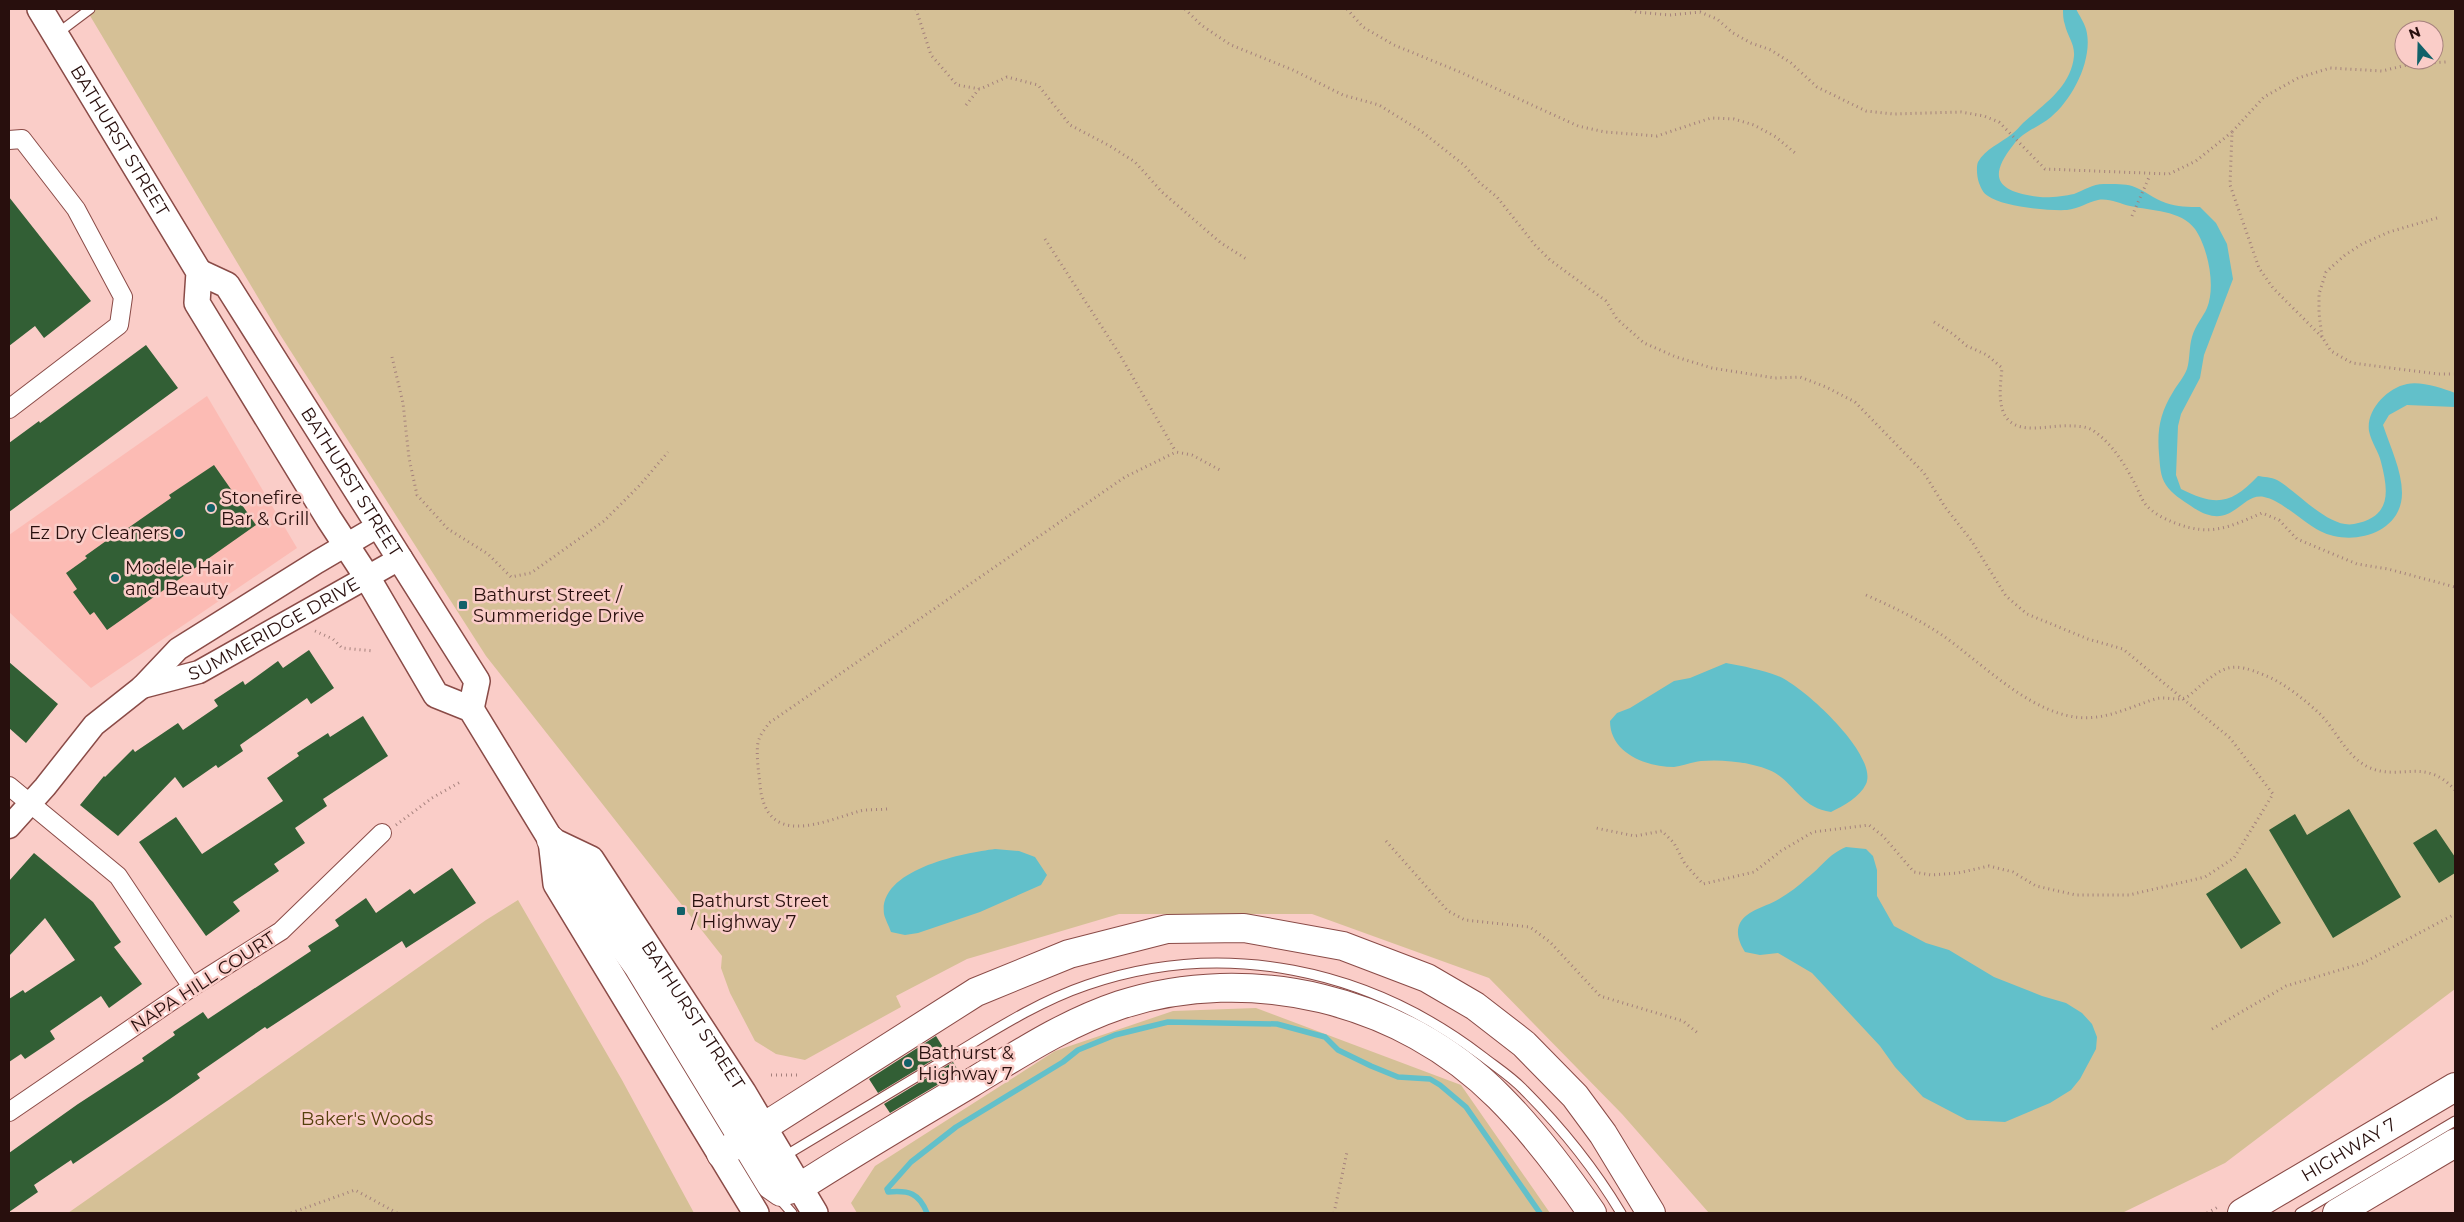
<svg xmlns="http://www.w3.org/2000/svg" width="2464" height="1222" font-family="Montserrat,sans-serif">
<rect width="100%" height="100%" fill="#facdc8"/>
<path fill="#fcbbb4" d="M207,396l90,152 -206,140 -82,-76v-77z"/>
<path fill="#d5c096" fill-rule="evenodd" d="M86,9h2369v980l-230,174 -103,50h-413l-87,-99 -133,-136 -177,-64h-193l-152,45 -71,37 5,11 -96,53 -29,-6 -21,-13 -25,-48 -9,-25 1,-12 -236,-300 -205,-320zM2404,30h30v30h-30z
M518,900l104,180 72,133h-626l418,-293z
M1256,1008l205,77 89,128h-693l-6,-10 24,-37 180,-115 118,-40z"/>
<path fill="#62c0ca" d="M2063,9h13c3,6 8,13 10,20 8,29 -13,70 -35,88 -12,10 -27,14 -37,27 -28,35 -16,48 26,53 9,1 25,-1 34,-3 10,-4 20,-11 32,-10 8,0 19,0 26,2 12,4 22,13 34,17 11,4 23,4 34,4l16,16 11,21 6,35 -29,76 -4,23 -19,36 -3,12 -2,49 5,14c34,17 50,16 77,-13 6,1 13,1 19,4 20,11 52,49 77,44 37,-7 35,-31 27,-62 -2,-10 -10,-20 -12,-31 -3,-21 18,-43 38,-47 14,-3 35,4 48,9v14l-48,-2 -18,10 -6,10c7,21 19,46 19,68 0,41 -51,54 -82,38 -16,-8 -39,-31 -56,-34 -24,-5 -32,38 -73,9 -9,-6 -19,-12 -25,-21 -6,-9 -6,-20 -7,-31 -2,-24 1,-41 14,-62 4,-7 11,-15 14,-23 3,-10 2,-22 5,-32 3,-11 11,-20 15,-29 9,-22 1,-60 -12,-79 -14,-19 -44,-18 -65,-23 -10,-2 -21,-8 -32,-6 -10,2 -20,9 -31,10 -18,1 -64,-3 -79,-14 -5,-3 -7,-8 -9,-13 -2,-6 -3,-16 -1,-21 7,-13 23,-19 34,-28 4,-3 7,-7 11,-11 21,-19 48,-36 51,-67 1,-12 -7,-21 -9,-31 -2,-5 -2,-11 -2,-16z
M1726,663c17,3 36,7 52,13 24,9 101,79 88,108 -6,13 -23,22 -35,28 -32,-4 -37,-32 -62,-42 -19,-8 -48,-11 -68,-9 -9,1 -18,5 -27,6 -28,0 -64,-14 -64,-46l7,-8 13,-5 44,-27 16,-3z
M1846,847l20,2 7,7 4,14v26l17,30 32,17 23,7 45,27 48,19 24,7 16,10 10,11 5,13 -1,12 -16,30 -9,11 -21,13 -45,19 -38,-2 -44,-23 -28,-30 -15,-21 -68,-73 -34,-20 -18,2 -15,-3c-5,-8 -10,-19 -5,-29 7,-13 28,-17 39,-24 10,-6 20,-13 28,-21 15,-11 20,-23 39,-31z
M995,849l24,2 16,6 12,18 -6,10 -61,27 -62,21 -13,2 -14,-3c-2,-6 -6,-13 -7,-18 -6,-45 80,-61 111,-65z"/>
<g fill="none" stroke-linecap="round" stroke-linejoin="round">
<path stroke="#62c0ca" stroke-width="5.5" d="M927,1213c-8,-20 -18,-23 -39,-21l-1,-3 24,-27 45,-35 107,-65 15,-12 37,-15 53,-13 109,2 48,13 13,13 33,16 27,11 32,2 10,6 26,22 74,106"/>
</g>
<path fill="#325f35" d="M9,197l82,104 -47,37 -9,-12 -26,20z
M146,345l32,43 -169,124v-69l30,-22 1,2z
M214,465l42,60 -149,105 -13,-18 -4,3 -17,-23 4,-3 -11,-16 21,-15 -2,-2 21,-15 2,1 63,-44 -2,-3z
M309,650l25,38 -23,16 -4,-6 -67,47 3,6 -25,17 -2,-3 -33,23 -8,-11 -57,59 -38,-31 24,-29 1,1 28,-28 2,3 43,-29 5,7 35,-24 -4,-6 29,-19 2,4 33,-24 5,7z
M9,662l49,42 -32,39 -17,-15z
M363,716l25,40 -65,43 4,7 -32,22 10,15 -31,21 5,7 -46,31 7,9 -34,25 -67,-94 37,-25 26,37 81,-53 -16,-23 32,-22 -2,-3 31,-20 2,4z
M2349,809l52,88 -68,41 -64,-108 26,-16 12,21z
M2436,829l19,28v16l-16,10 -26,-40z
M34,853l59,49 28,40 -7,5 28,37 -33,24 -8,-12 -51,35 5,8 -30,20 -4,-5 -12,8v-63l14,-9 2,3 50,-33 -30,-42 -36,38v-75z
M452,868l24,35 -70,45 -4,-7 -135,88 -2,-2 -68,47 3,4 -30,21 -97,65 -2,-4 -37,25 4,7 -29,20v-59l69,-49 66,-43 -2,-3 33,-23 -2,-3 30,-20 5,7 103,-68 -3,-5 31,-20 -4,-6 31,-22 10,15 34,-24 4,5z
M2246,868l35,55 -40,26 -35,-55z
M936,1036l10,16 -68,41 -9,-14z
M953,1062l6,10 -69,41 -6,-9z"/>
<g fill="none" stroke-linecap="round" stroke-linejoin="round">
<defs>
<path id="service" d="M58,33l32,-24
M783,1157c55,-33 110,-66 165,-99 45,-27 89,-56 139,-73 137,-47 281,-16 395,71 14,11 30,21 42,34 37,37 70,78 97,123
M777,1196l15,17
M2300,1213l155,-92"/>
<path id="minor" d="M9,140l13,-1 54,70 47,88 -4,28 -110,84
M9,786l109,90 74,111
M9,1112l183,-125 89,-56 101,-98"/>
<g id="tertiary">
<path id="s1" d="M142,687l57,-15 202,-114"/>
<path d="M9,827l36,-40 49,-62 48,-38 36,-38 139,-87 63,-37"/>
</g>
<g id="secondary">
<path id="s2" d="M40,9l159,263 -2,31 132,216 38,58 69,118 35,14 80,131 5,44 200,329"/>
<path id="s3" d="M199,272l28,13 250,396 -6,28"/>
<path id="s4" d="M551,840l40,19 152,233 72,121"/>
</g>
<g id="primary">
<path d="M551,840l30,47 57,79 133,219 10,7 19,-5c56,-36 114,-70 171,-104 48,-29 95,-60 149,-78 130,-42 282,-6 379,92 35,35 65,75 93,116"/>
<path d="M721,1154l255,-162 93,-38 98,-25 77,-1 99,18 84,32 48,28 49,38 51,52 28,38 48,79"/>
<path id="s5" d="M2242,1213l213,-126"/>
<path d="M2337,1213l118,-70"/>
</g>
</defs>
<use href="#service" stroke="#8a4b47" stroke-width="11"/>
<use href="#minor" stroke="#8a4b47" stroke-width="20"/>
<use href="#tertiary" stroke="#8a4b47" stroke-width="25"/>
<use href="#secondary" stroke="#8a4b47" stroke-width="28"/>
<use href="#primary" stroke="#8a4b47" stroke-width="30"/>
<path stroke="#a4807c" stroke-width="3" stroke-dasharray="1 4" stroke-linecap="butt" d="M916,9l15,46 26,30 23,4 27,-12 31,8 32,40 40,21 25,16 27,30 59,51 27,17
M1185,9l16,16 30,20 62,25 50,25 36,10 42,26 43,34 16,18 17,14 38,48 15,15 56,41 11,18 27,24 32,14 36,11 63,10 25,-1 26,10 29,15 69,71 21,34 26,33 35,56 21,18 61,25 35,10 107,89 43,56 -39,64 -29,19 -76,18h-53l-40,-9 -23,-14 -24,-6 -31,7 -27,2 -17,-3 -31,-36 -14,-11 -56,7 -32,19 -27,21 -51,12 -18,-20 -11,-21 -12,-12 -27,5 -39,-8
M1347,9l16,18 31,18 66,27 118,54 27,6 52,4 54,-18 23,1 20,6 22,12 19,16
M1631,9l5,3 34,3 30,-3 17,7 16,14 18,10 20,7 20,13 26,24 49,24 27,3 68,-2 23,4 15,6 46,47 124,5 27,-13 36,-29
M966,105l13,-16
M2132,216l18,-41
M2437,218l-48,14 -27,12 -17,11 -19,17 -7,22v19l3,24 9,14 21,12 86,11h17
M1045,239l75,116 56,97
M1934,322l19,12 14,12 20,9 15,13c-3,29 -7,61 32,60 13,0 25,-3 38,-2 7,0 17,1 22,5 18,13 30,32 40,51 4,7 7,17 12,23 8,9 19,14 29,18 36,14 54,4 87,-10l17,7 18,19 60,25 31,5 67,18
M2322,337l-49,-49 -14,-20 -29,-83 2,-53 32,-35 34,-19 32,-10 52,3 29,-7 35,-2
M392,357l11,46 6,55 8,37 31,34 40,25 23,23 20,-4 73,-52 36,-36 28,-33
M1866,595c27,12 52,24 76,40 37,26 79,69 123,80 34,9 59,-6 90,-16 10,-3 21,2 30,-1 5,-2 11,-9 15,-12 25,-21 33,-24 64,-11 19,7 41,25 56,39 16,16 26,42 48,53 32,15 56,-11 87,23
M315,631l18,8 9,9 32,3
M887,809c-9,1 -19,0 -27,2 -38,11 -94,38 -100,-26 -1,-11 -5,-36 -1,-46 2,-6 7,-11 10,-16l356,-246 51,-25 16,3 28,15
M396,825l36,-27 30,-17
M1386,841l62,70 17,9 65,7 20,15 50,54 83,25 16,13
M2212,1029l74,-43 77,-23 92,-49
M771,1075h30
M291,1213l64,-23 42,23
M1334,1213l13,-61
M2207,1213l13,-7"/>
<use href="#service" stroke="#fff" stroke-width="9"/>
<use href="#minor" stroke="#fff" stroke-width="18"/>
<use href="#tertiary" stroke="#fff" stroke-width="22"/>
<use href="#secondary" stroke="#fff" stroke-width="25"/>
<use href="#primary" stroke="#fff" stroke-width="28"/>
</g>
<g fill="#116169" stroke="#facdc8" stroke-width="2">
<circle cx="211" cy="508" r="5"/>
<circle cx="179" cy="533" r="5"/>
<circle cx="115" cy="578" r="5"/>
<rect x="458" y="600" width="10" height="10" rx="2.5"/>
<rect x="676" y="906" width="10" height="10" rx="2.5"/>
<circle cx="908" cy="1063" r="5"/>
</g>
<g text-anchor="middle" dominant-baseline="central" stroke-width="5" stroke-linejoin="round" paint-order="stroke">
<g font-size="18" fill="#280f0d" stroke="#facdc8">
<text stroke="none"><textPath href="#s2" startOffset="154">BATHURST STREET</textPath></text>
<text stroke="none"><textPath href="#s3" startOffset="264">BATHURST STREET</textPath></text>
<text stroke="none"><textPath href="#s1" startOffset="145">SUMMERIDGE DRIVE</textPath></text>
<text transform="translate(203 982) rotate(-33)">NAPA HILL COURT</text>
<text stroke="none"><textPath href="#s4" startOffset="231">BATHURST STREET</textPath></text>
<text stroke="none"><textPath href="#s5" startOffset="124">HIGHWAY 7</textPath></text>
</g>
<g font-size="18" fill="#280f0d" stroke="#facdc8" text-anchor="start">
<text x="221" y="498">Stonefire<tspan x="221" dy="21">Bar &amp; Grill</tspan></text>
<text x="169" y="533" text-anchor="end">Ez Dry Cleaners</text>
<text x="125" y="568">Modele Hair<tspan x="125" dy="21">and Beauty</tspan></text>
<text x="473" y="595">Bathurst Street /<tspan x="473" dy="21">Summeridge Drive</tspan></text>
<text x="691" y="901">Bathurst Street<tspan x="691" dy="21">/ Highway 7</tspan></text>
<text x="918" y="1053">Bathurst &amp;<tspan x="918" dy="21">Highway 7</tspan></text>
</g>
<g font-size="18" fill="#55400c" stroke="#facdc8">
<text x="367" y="1119">Baker's Woods</text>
</g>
</g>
<rect width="2464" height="1222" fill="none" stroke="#280f0d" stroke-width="20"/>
<g transform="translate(2419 45) rotate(340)"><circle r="24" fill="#facdc8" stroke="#a6817d"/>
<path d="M0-4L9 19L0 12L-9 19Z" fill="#116169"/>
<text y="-8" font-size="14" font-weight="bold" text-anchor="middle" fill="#280f0d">N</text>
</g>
</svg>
